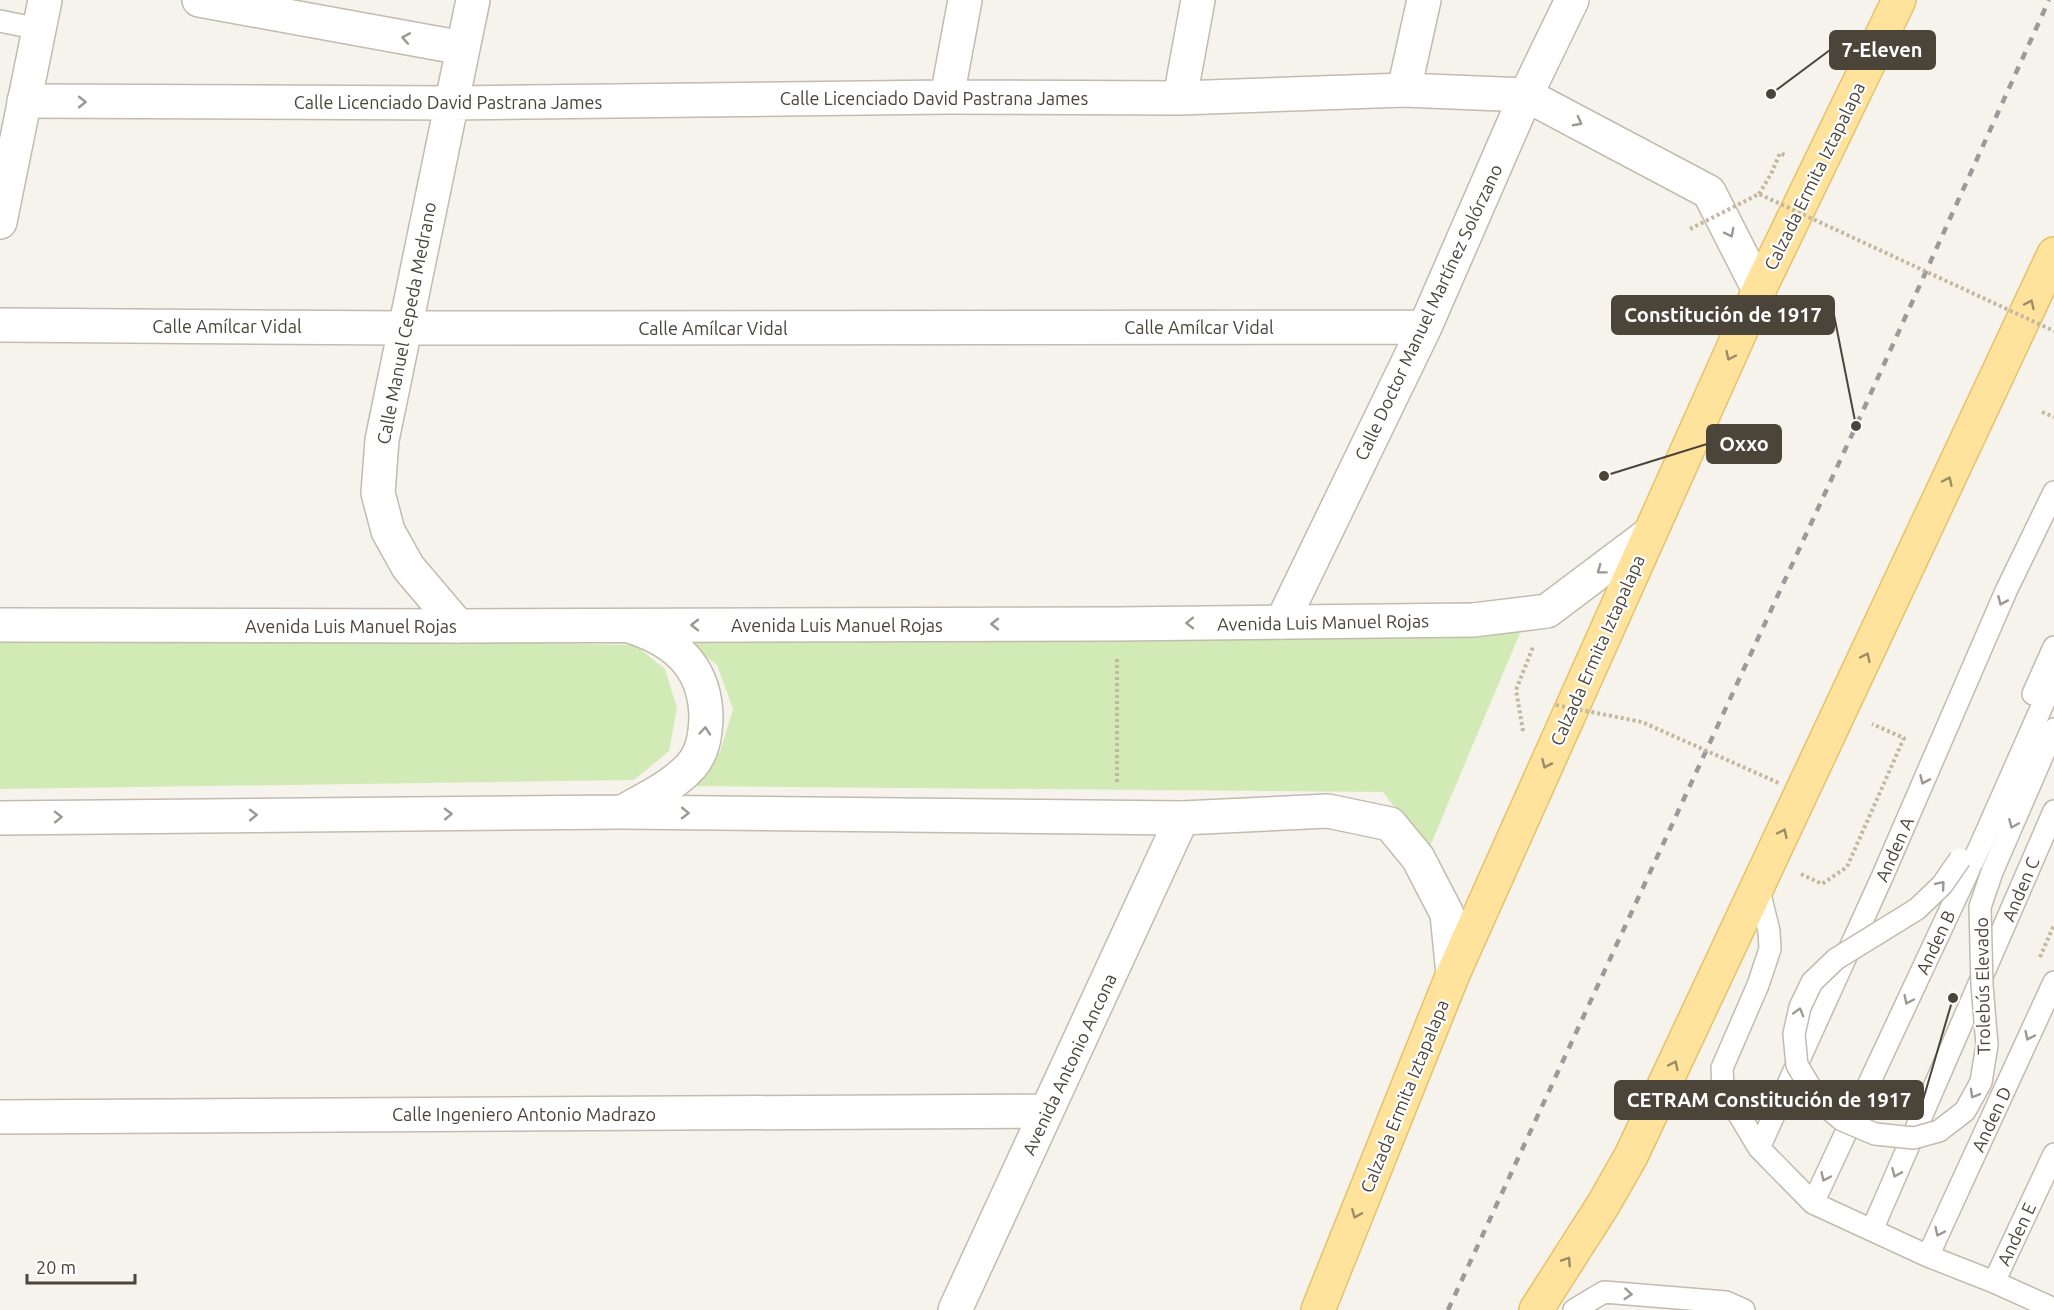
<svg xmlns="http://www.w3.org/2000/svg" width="2054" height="1310" font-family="Ubuntu,sans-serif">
<rect width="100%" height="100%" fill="#f6f3ec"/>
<path fill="#d2eab5" d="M1523,626l-95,225 -45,-59 -701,-6 38,-34 13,-43 -16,-44 -36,-28z
M0,633l635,12 30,24 12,39 -8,43 -35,29 -634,9z"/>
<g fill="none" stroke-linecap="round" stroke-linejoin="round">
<defs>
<path id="service" d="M0,21l39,8
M2033,694l21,-47
M1992,872l62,-143
M1758,886l11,45 1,18 -12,36 -36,83 1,20 36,60 54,55 115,53 66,26 60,27
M1759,1148l124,-273 123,-284 48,-99
M1813,1203l168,-359 73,-165
M1872,1230l182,-419
M1928,1256l126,-274
M1994,1282l60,-128
M1574,1310l30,-18 122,10 18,8"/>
<path id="minor" d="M199,0l264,48
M1404,90l20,-90
M947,97l18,-97
M1180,98l18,-98
M24,101l428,2 495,-6 233,1 224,-8 122,5 183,97 50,98
M0,325l403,3 1022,-1
M1282,622l143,-295 101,-232 46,-95
M458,626l-50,-59 -20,-36 -10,-38 4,-53 91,-440
M0,1117l1047,-6
M955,1310l227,-492"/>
<path id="tertiary" d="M0,222l45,-222
M0,625l458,1 659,-2 356,-4 74,-9 101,-76
M622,812c24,-13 51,-26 69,-46 12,-14 14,-29 15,-47 0,-49 -27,-76 -71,-91
M0,818l622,-6 560,6 146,-7 62,13 28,34 29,56 6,60"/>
<path id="primary" d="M1318,1310l135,-336 306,-684 140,-290
M1536,1310l67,-105 28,-49 423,-902"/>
</defs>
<use href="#service" stroke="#c2bbae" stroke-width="24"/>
<use href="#minor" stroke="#c2bbae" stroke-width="36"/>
<use href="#tertiary" stroke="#c2bbae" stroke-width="36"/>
<use href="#primary" stroke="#e6c16a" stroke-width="36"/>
<path stroke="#c4b79f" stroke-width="4" stroke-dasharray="3 3" stroke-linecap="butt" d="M1759,194l12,-20 9,-21 7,3
M2042,412l12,5
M1117,659v124
M1523,731l-7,-41 17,-43
M1801,874l21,10 25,-17 57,-129 -32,-14
M2040,957l14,-32"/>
<use href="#service" stroke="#fff" stroke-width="21"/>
<use href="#minor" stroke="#fff" stroke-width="33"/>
<use href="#tertiary" stroke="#fff" stroke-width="33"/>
<use href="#primary" stroke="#ffe39c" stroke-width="33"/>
<path stroke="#9a9a9a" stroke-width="4.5" stroke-dasharray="8 8" stroke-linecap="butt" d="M1448,1310l408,-884 193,-426"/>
<defs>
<path id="service-bridge" d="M1960,859l-18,26 -25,24 -81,50 -24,23 -12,25 -6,27 3,31 21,35 24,20 33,14 39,4 25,-7 26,-20 16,-29 6,-37 -5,-60 -2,-78 12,-35"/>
</defs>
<use href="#service-bridge" stroke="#c2bbae" stroke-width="24" stroke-linecap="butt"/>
<path stroke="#c4b79f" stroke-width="4" stroke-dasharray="3 3" stroke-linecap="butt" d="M1690,229l69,-35 295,137
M1556,705l86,17 139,62"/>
<use href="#service-bridge" stroke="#fff" stroke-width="21"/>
</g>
<defs><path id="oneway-chevron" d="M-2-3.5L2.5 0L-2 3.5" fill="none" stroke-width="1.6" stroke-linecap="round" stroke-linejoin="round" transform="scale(1.5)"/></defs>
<g stroke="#9c9892">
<use href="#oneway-chevron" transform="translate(406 38) rotate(-170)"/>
<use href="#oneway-chevron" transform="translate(82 102)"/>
<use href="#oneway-chevron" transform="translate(1578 122) rotate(28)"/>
<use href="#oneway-chevron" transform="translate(1730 233) rotate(63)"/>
<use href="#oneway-chevron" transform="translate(1601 570) rotate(143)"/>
<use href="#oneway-chevron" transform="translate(2002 601) rotate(114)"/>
<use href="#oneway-chevron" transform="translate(1190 623) rotate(179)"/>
<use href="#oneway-chevron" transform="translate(995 624) rotate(180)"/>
<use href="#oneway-chevron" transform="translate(695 625) rotate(180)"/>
<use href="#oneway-chevron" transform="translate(705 731) rotate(-85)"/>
<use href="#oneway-chevron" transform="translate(1924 780) rotate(114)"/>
<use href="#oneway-chevron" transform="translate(685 813) rotate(1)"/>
<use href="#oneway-chevron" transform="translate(448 814) rotate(-1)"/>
<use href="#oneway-chevron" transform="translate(253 815) rotate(-1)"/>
<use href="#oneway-chevron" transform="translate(58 817) rotate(-1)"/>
<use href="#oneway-chevron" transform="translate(2013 824) rotate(113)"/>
<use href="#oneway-chevron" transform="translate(1941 885) rotate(-50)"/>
<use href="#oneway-chevron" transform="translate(1908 1000) rotate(115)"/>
<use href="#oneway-chevron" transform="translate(1799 1012) rotate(-74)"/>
<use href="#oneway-chevron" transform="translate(2029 1036) rotate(115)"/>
<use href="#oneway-chevron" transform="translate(1974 1094) rotate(120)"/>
<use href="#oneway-chevron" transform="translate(1896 1173) rotate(113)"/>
<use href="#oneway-chevron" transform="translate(1825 1177) rotate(115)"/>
<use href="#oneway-chevron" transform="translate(1939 1232) rotate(115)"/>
<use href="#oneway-chevron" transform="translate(1628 1294) rotate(5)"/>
</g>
<g stroke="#9c8c66">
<use href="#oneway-chevron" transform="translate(2030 304) rotate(-65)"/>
<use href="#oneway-chevron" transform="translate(1730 356) rotate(115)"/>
<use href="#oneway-chevron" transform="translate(1948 481) rotate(-65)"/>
<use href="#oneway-chevron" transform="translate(1866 657) rotate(-65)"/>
<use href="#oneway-chevron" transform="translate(1546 764) rotate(114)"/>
<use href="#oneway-chevron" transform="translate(1783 833) rotate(-65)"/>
<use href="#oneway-chevron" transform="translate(1674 1065) rotate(-65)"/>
<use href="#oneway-chevron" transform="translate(1356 1214) rotate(112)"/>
<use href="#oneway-chevron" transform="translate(1567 1261) rotate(-57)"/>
</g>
<g text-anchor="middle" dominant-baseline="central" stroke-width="4.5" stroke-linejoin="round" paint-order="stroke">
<g font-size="18" fill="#4b4439" stroke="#fff">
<text x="934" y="98">Calle Licenciado David Pastrana James</text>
<text x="448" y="102">Calle Licenciado David Pastrana James</text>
<text transform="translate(1814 176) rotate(-64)">Calzada Ermita Iztapalapa</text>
<text transform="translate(1428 312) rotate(-65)">Calle Doctor Manuel Martínez Solórzano</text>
<text transform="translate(406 323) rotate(-79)">Calle Manuel Cepeda Medrano</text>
<text x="227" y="326">Calle Amílcar Vidal</text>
<text x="1199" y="327">Calle Amílcar Vidal</text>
<text x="713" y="328">Calle Amílcar Vidal</text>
<text transform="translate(1323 622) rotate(-1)">Avenida Luis Manuel Rojas</text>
<text x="837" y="625">Avenida Luis Manuel Rojas</text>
<text x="351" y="626">Avenida Luis Manuel Rojas</text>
<text transform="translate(1597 650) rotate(-66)">Calzada Ermita Iztapalapa</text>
<text transform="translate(1894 849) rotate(-66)">Anden A</text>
<text transform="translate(2020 889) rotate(-67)">Anden C</text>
<text transform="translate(1935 942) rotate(-65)">Anden B</text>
<text transform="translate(1982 986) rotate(-91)">Trolebús Elevado</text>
<text transform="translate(1069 1064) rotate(-65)">Avenida Antonio Ancona</text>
<text transform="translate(1404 1096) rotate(-68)">Calzada Ermita Iztapalapa</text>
<text x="524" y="1114">Calle Ingeniero Antonio Madrazo</text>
<text transform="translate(1991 1119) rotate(-65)">Anden D</text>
<text transform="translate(2016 1234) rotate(-65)">Anden E</text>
</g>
</g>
<path fill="none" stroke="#4b4439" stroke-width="2" d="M1771 94L1830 50M1856 426L1834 315M1604 476L1707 444M1953 998L1923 1100"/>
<g fill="#4b4439" stroke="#fff" stroke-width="2">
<circle cx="1771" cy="94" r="6"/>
<circle cx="1856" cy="426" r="6"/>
<circle cx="1604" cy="476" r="6"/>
<circle cx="1953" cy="998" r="6"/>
</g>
<g fill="#4b4439" stroke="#4b4439" stroke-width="2">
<rect x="1830" y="31" width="105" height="38" rx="6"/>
<rect x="1612" y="296" width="222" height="38" rx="6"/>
<rect x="1707" y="425" width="74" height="38" rx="6"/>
<rect x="1615" y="1081" width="308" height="38" rx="6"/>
</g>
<g font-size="20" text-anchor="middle" font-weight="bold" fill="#fff">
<text x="1882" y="57">7-Eleven</text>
<text x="1723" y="322">Constitución de 1917</text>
<text x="1744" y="451">Oxxo</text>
<text x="1769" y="1107">CETRAM Constitución de 1917</text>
</g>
<path d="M27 1274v9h108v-9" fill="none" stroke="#4b4439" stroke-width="3"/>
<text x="36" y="1274" font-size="18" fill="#4b4439" stroke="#ffffff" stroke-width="4.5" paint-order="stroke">20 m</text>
</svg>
